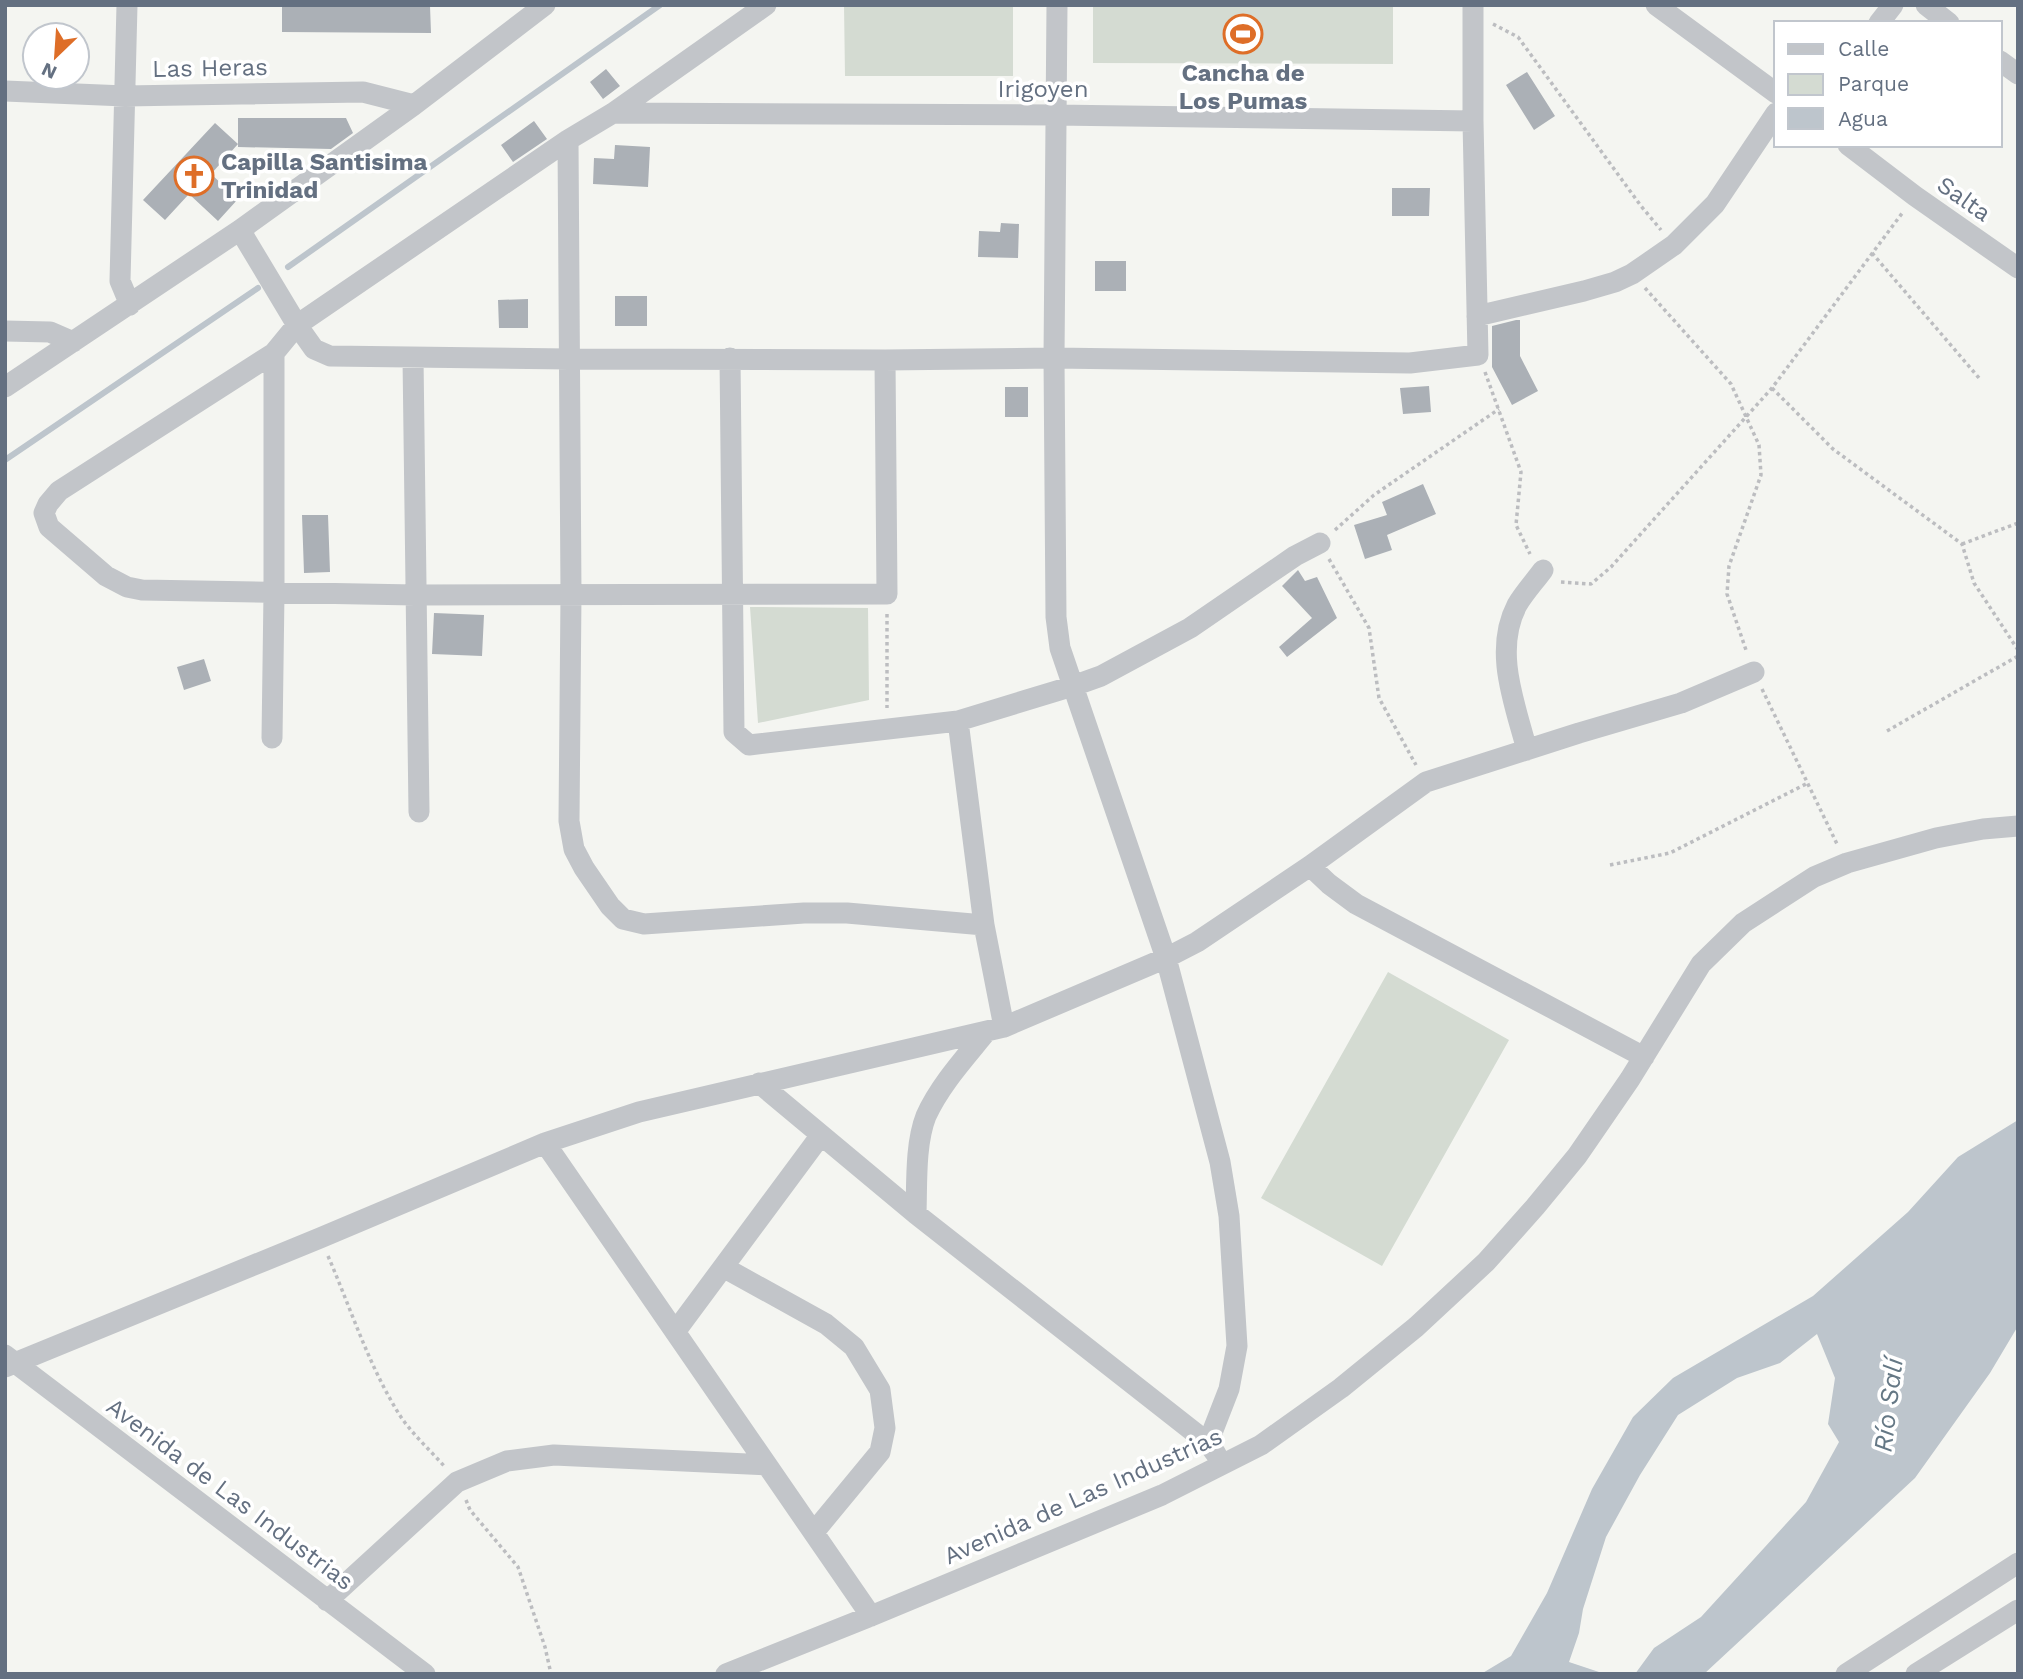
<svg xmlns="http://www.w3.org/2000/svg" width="2023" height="1679" font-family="'Work Sans',sans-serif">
<rect width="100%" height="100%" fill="#f4f5f1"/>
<path fill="#d4dbd2" d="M844,5h169v71h-168z
M1093,5h300v59l-300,-1z
M750,607l118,1 1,92 -111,23z
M1388,972l121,68 -127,226 -121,-68z"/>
<path fill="#bdc5cc" d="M2018,1120v206l-28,47 -75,105 -211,196h-69l19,-26 47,-31 105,-115 33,-60 -11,-18 7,-46 -18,-44 -37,29 -43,15 -59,37 -38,60 -34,62 -23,72 -4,24 -10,29 36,12h-124l30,-18 36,-63 45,-104 41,-72 40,-39 140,-82 95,-84 50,-55z"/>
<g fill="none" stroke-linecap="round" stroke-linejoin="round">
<path stroke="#bdc5cc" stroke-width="6" d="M288,267l372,-262
M5,460l253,-172"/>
</g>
<path fill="#abb0b6" d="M282,5l148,1 1,27 -149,-1z
M606,69l14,17 -17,13 -13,-17z
M1527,72l28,44 -21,14 -28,-45z
M238,118h108l7,15 -22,16 -93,-2z
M534,121l13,18 -34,23 -12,-17z
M215,123l23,21 -27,30 27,25 -20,22 -29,-27 -24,26 -22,-20z
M615,145l35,2 -2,40 -55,-3 1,-26 20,1z
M1392,188h38l-1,28h-37z
M1001,223l18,1 -1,34 -40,-1 1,-26 21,1z
M1095,261h31v30h-31z
M615,296h32v30h-32z
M528,299v29h-29l-1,-28z
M1516,320h4v36l18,35 -26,14 -20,-38v-41z
M1429,386l2,26 -28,2 -3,-26z
M1005,387h23v30h-23z
M1423,484l13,30 -49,21 5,15 -27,9 -11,-34 33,-10 -5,-13z
M302,515h26l2,57 -26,1z
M1298,570l7,11 12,-4 20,41 -50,39 -8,-10 33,-29 -30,-32z
M434,613l50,2 -2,41 -50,-2z
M204,659l7,22 -27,9 -7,-23z"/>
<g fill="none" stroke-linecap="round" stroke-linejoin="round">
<path stroke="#bcbdc0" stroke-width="3.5" stroke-dasharray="3.5 3.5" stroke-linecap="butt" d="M1493,24l25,13 123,169 20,24
M1872,253l107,125
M1645,288l86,96 28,61 2,30 -32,91 -2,28 20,59
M1485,372l36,100 -5,53 14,29
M1772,388l61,61 129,95 12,39 44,67
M1335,530l39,-35 125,-86
M1962,544l56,-21
M1329,559l40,69 10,70 37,67
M1561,582l30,2 20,-17 161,-179 131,-176
M887,614v94
M1762,689l76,157
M1887,731l131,-75
M1610,865l60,-12 138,-70
M328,1256c23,53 40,108 71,158 12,19 31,36 46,53
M466,1500l4,10 48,57 27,80 6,27"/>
<path stroke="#c2c5c9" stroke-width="21" d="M127,5l-7,276 10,24
M1057,5l-3,353 2,259 4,31 106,310 54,204 9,54 8,130 -8,43 -21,54
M1656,5l120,88
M1926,5l23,18
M1879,23l14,-18
M2000,61l18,13
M5,91l120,5 238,-4 51,13
M613,113l442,2 418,6
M568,140l3,454 -2,227 5,28 10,19 26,38 13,13 21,5 160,-11h43l137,12
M1848,145l67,51 103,72
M240,230l57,95 17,24 16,7 239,3 316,1 169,-2 356,5 68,-8 -5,-234v-116
M1477,316l107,-25 31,-9 17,-8 42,-29 41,-41 61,-91
M5,331l45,1 23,10
M274,353l-215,138 -11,13 -4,9 5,14 57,49 21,11 15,3 273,5 472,-1 -2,-234
M413,358l6,454
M730,358l4,374 15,13 209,-24 115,-35 28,-10 89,-48 105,-72 25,-13
M5,387l235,-157 174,-125 131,-100
M272,738l2,-145v-240l23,-28 271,-185 45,-27 153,-108
M1527,750c-12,-46 -34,-99 -10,-145 7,-12 18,-24 26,-35
M1310,866l19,18 27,20 288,153
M1004,1027l162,-69 31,-16 113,-76 116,-84 153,-49 102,-30 73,-31
M759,1083l157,131 292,229 8,11
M545,1143l326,473
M916,1214c1,-30 -1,-70 10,-98 14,-31 39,-58 60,-84
M723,1267l103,57 28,23 26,43 5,38 -5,24 -66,80
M675,1332l146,-197
M5,1355l420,319
M5,1367l315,-129 225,-95 94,-31 365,-85 -20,-102 -26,-204
M327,1601l130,-119 50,-21 47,-6 213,10
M726,1674l145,-58 291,-121 99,-50 80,-57 75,-61 70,-65 49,-55 42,-51 53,-77 71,-115 42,-41 71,-46 33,-14 89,-25 47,-9 35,-3
M1846,1674l172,-111
M1916,1674l102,-64"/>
</g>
<defs>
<symbol id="stadium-ring" viewBox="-11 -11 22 22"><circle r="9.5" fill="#fff" stroke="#de6e28" stroke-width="1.5"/><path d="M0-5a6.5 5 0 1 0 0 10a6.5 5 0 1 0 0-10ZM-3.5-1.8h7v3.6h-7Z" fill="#de6e28"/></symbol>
<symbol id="church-ring" viewBox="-11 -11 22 22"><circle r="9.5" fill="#fff" stroke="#de6e28" stroke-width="1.5"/><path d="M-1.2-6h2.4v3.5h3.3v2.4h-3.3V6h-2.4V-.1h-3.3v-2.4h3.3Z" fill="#de6e28"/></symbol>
</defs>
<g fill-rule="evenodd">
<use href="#stadium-ring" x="1221" y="12" width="44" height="44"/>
<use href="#church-ring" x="172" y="154" width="44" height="44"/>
</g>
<g text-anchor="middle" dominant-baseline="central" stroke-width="7" stroke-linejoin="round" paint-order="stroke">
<g font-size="24" fill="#647081" stroke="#fff">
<text transform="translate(210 68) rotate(-1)">Las Heras</text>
<text x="1043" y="89">Irigoyen</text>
<text transform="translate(1964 199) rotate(35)">Salta</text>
<text transform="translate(230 1494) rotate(37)">Avenida de Las Industrias</text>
<text transform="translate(1083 1496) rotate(-24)">Avenida de Las Industrias</text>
</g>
<g font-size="24" font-weight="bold" fill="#647081" stroke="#fff">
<text x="1243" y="73">Cancha de<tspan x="1243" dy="28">Los Pumas</tspan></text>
<text x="221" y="162" text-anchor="start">Capilla Santisima<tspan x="221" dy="28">Trinidad</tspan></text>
</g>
<g font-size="26" font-style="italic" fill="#657885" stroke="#fff">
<text transform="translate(1888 1405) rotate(-83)">Río Salí</text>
</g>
</g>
<rect width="2023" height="1679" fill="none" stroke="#647081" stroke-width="14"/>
<rect x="1774" y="21" width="228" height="126" fill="#ffffff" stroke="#c1c6cd" stroke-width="2"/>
<rect x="1788" y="44" width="35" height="10" fill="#c2c5c9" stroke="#c1c6cd" stroke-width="2"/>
<text x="1838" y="56" font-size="21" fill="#647081">Calle</text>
<rect x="1788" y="74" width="35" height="21" fill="#d4dbd2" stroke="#c1c6cd" stroke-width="2"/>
<text x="1838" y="91" font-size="21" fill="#647081">Parque</text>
<rect x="1788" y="108" width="35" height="21" fill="#bdc5cc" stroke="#c1c6cd" stroke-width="2"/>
<text x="1838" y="126" font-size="21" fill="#647081">Agua</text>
<g transform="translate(56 56) rotate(205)"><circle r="33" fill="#ffffff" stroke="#c1c6cd" stroke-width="2"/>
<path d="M0-5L12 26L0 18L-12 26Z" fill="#de6e28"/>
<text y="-10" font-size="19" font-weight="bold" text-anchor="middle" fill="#647081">N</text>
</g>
</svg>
